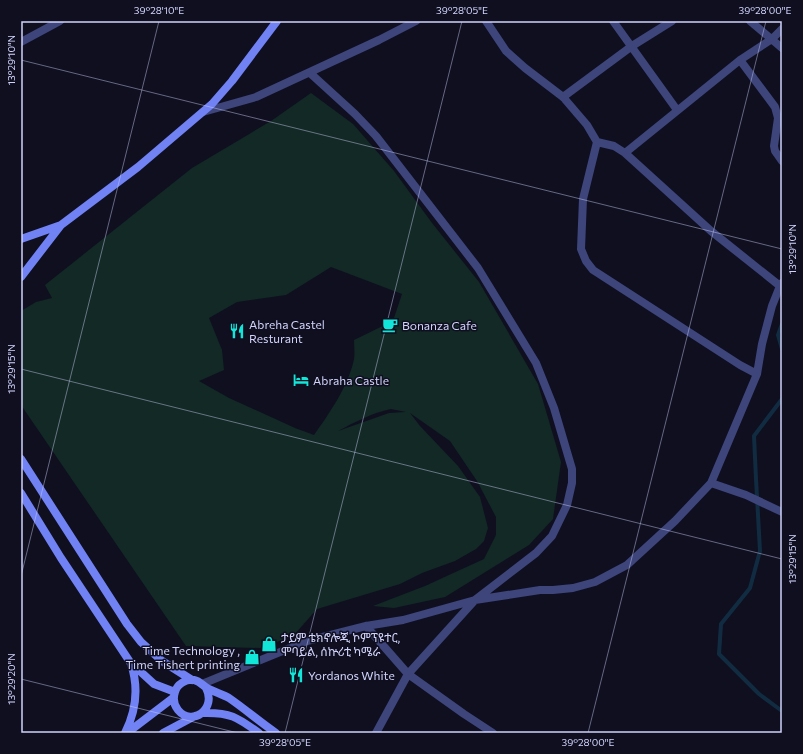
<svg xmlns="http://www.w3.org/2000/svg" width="803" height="754" font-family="Commissioner,'Noto Sans Ethiopic',sans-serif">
<rect width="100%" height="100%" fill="#0f0f20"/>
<path fill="#122925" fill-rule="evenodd" d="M311,93l42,31 41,47 38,52 47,59 59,102 23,78 -8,57 -24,26 -84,52 -51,11 -21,-2 52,-20 59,-27 12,-24v-18l-19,-36 -27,-40 -40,-28 10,13 38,40 22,31 8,31 -4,13 -8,8 -21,12 -33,12 -22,11 -83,25 -24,27 -33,12 -74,-2 -165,-241v-94l15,-9 16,-4 -7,-13 147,-117 79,-47zM331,267l71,27 -9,27 -39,19c0,6 1,13 0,19 -5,26 -25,55 -40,76l-19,-7 -66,-30 -30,-17 25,-11 -2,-20 -13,-32 28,-16 49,-7zM391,409l15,3 -17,1 -51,18c17,-9 34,-18 53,-22z"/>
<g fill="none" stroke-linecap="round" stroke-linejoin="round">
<path stroke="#112c41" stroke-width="4" d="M782,324l-4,11 4,14
M782,399l-28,37 2,43 4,72 -10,37 -29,36 -2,30 40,40 23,17"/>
<path stroke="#3d457b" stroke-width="8" d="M486,21l20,30 19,17 38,29 24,28 10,17 -14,57 -2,50 5,12 7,9 147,95 17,9
M613,21l64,89
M750,21l32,27
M21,42l39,-21
M740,60l35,47 3,11 -4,28 1,5 7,10
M310,73l45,41 21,22 102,132 58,95 18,45 18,61v14l-5,22 -15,31 -16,17 -61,47 -67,74 -32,59
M563,97l69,-51 40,-25
M203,112l53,-15 123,-57 37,-19
M597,142l17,4 11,7 86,78 69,55
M625,153l115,-93 32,-21 10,-10
M711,483l35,12 36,17
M366,626l42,48 56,40 29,19
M202,684l105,-43 59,-15 37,-6 72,-20 65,-10h13l20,-2 22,-6 32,-17 48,-44 36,-38 46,-109 5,-30 10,-38 8,-20 2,-3"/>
<path stroke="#7082f4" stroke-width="8" d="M21,239l40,-14
M21,277l40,-52 77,-58 74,-63 20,-23 45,-60
M21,459l106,165 14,18 21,19 30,19
M21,493l40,65 69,104 24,22 21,8
M206,688c11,21 -14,39 -28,22 -4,-5 -5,-12 -3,-18 2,-8 11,-13 19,-12 6,1 8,5 13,8 7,4 15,6 22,10 16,11 31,24 47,35
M202,713c28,-1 35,4 57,20
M125,733c11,-22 14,-45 6,-69
M127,733l46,-35
M163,733l32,-17"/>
</g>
<path fill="none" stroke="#d1d3fb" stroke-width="1" stroke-opacity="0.45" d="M21,60l761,189M21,369l761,190M21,576l138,-555M21,679l217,54M285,733l177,-712M588,733l178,-712"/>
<defs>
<symbol id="cafe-bare" viewBox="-9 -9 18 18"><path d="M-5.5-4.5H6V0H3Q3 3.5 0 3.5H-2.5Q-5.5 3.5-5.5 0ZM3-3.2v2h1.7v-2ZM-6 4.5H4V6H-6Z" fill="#12e6d8" stroke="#0f0f20" stroke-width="2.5" paint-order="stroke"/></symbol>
<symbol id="restaurant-bare" viewBox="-9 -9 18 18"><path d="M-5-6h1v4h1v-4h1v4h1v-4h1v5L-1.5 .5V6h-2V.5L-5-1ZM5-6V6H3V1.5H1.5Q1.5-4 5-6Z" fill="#12e6d8" stroke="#0f0f20" stroke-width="2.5" paint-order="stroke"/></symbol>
<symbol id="hotel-bare" viewBox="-9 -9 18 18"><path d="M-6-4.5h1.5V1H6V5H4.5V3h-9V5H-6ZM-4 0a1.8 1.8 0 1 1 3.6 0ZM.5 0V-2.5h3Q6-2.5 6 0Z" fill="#12e6d8" stroke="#0f0f20" stroke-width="2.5" paint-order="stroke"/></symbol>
<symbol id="shop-bare" viewBox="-9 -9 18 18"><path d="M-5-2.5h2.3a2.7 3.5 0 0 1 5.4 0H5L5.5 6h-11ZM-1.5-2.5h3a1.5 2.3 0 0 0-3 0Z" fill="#12e6d8" stroke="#0f0f20" stroke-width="2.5" paint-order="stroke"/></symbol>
</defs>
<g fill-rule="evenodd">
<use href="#cafe-bare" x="379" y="314" width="22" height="22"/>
<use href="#restaurant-bare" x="226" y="320" width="22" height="22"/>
<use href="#hotel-bare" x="290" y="369" width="22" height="22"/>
<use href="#shop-bare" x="258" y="633" width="22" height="22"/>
<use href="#shop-bare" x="241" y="646" width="22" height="22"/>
<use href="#restaurant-bare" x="285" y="664" width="22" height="22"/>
</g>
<g text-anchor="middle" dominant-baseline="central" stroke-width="3" stroke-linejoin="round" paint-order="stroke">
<g font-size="12" fill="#d1d3fb" stroke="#0f0f20" text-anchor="start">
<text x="249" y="324">Abreha Castel<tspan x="249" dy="14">Resturant</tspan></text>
<text x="402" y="325">Bonanza Cafe</text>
<text x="313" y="380">Abraha Castle</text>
<text x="281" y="637">ታይም ቴክኖሎጂ ኮምፕዩተር,<tspan x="281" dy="14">ሞባይል, ሰኵሪቲ ካሜራ</tspan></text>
<text x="240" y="650" text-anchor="end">Time Technology ,<tspan x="240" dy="14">Time Tishert printing</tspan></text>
<text x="308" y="675">Yordanos White</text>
</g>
</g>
<rect width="803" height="754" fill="none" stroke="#0f0f20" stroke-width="44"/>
<rect x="22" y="22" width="759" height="710" fill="none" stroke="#d1d3fb" stroke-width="1.5"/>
<g font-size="10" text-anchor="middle" fill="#d1d3fb">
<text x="159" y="14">39°28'10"E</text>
<text x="462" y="14">39°28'05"E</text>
<text x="765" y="14">39°28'00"E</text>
<text transform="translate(11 60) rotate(-90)" y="4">13°29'10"N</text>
<text transform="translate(792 249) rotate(-90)" y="4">13°29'10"N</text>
<text transform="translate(11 369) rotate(-90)" y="4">13°29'15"N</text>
<text transform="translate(792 559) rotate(-90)" y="4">13°29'15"N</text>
<text transform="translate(11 679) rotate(-90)" y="4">13°29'20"N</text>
<text x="285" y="746">39°28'05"E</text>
<text x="588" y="746">39°28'00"E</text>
</g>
</svg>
